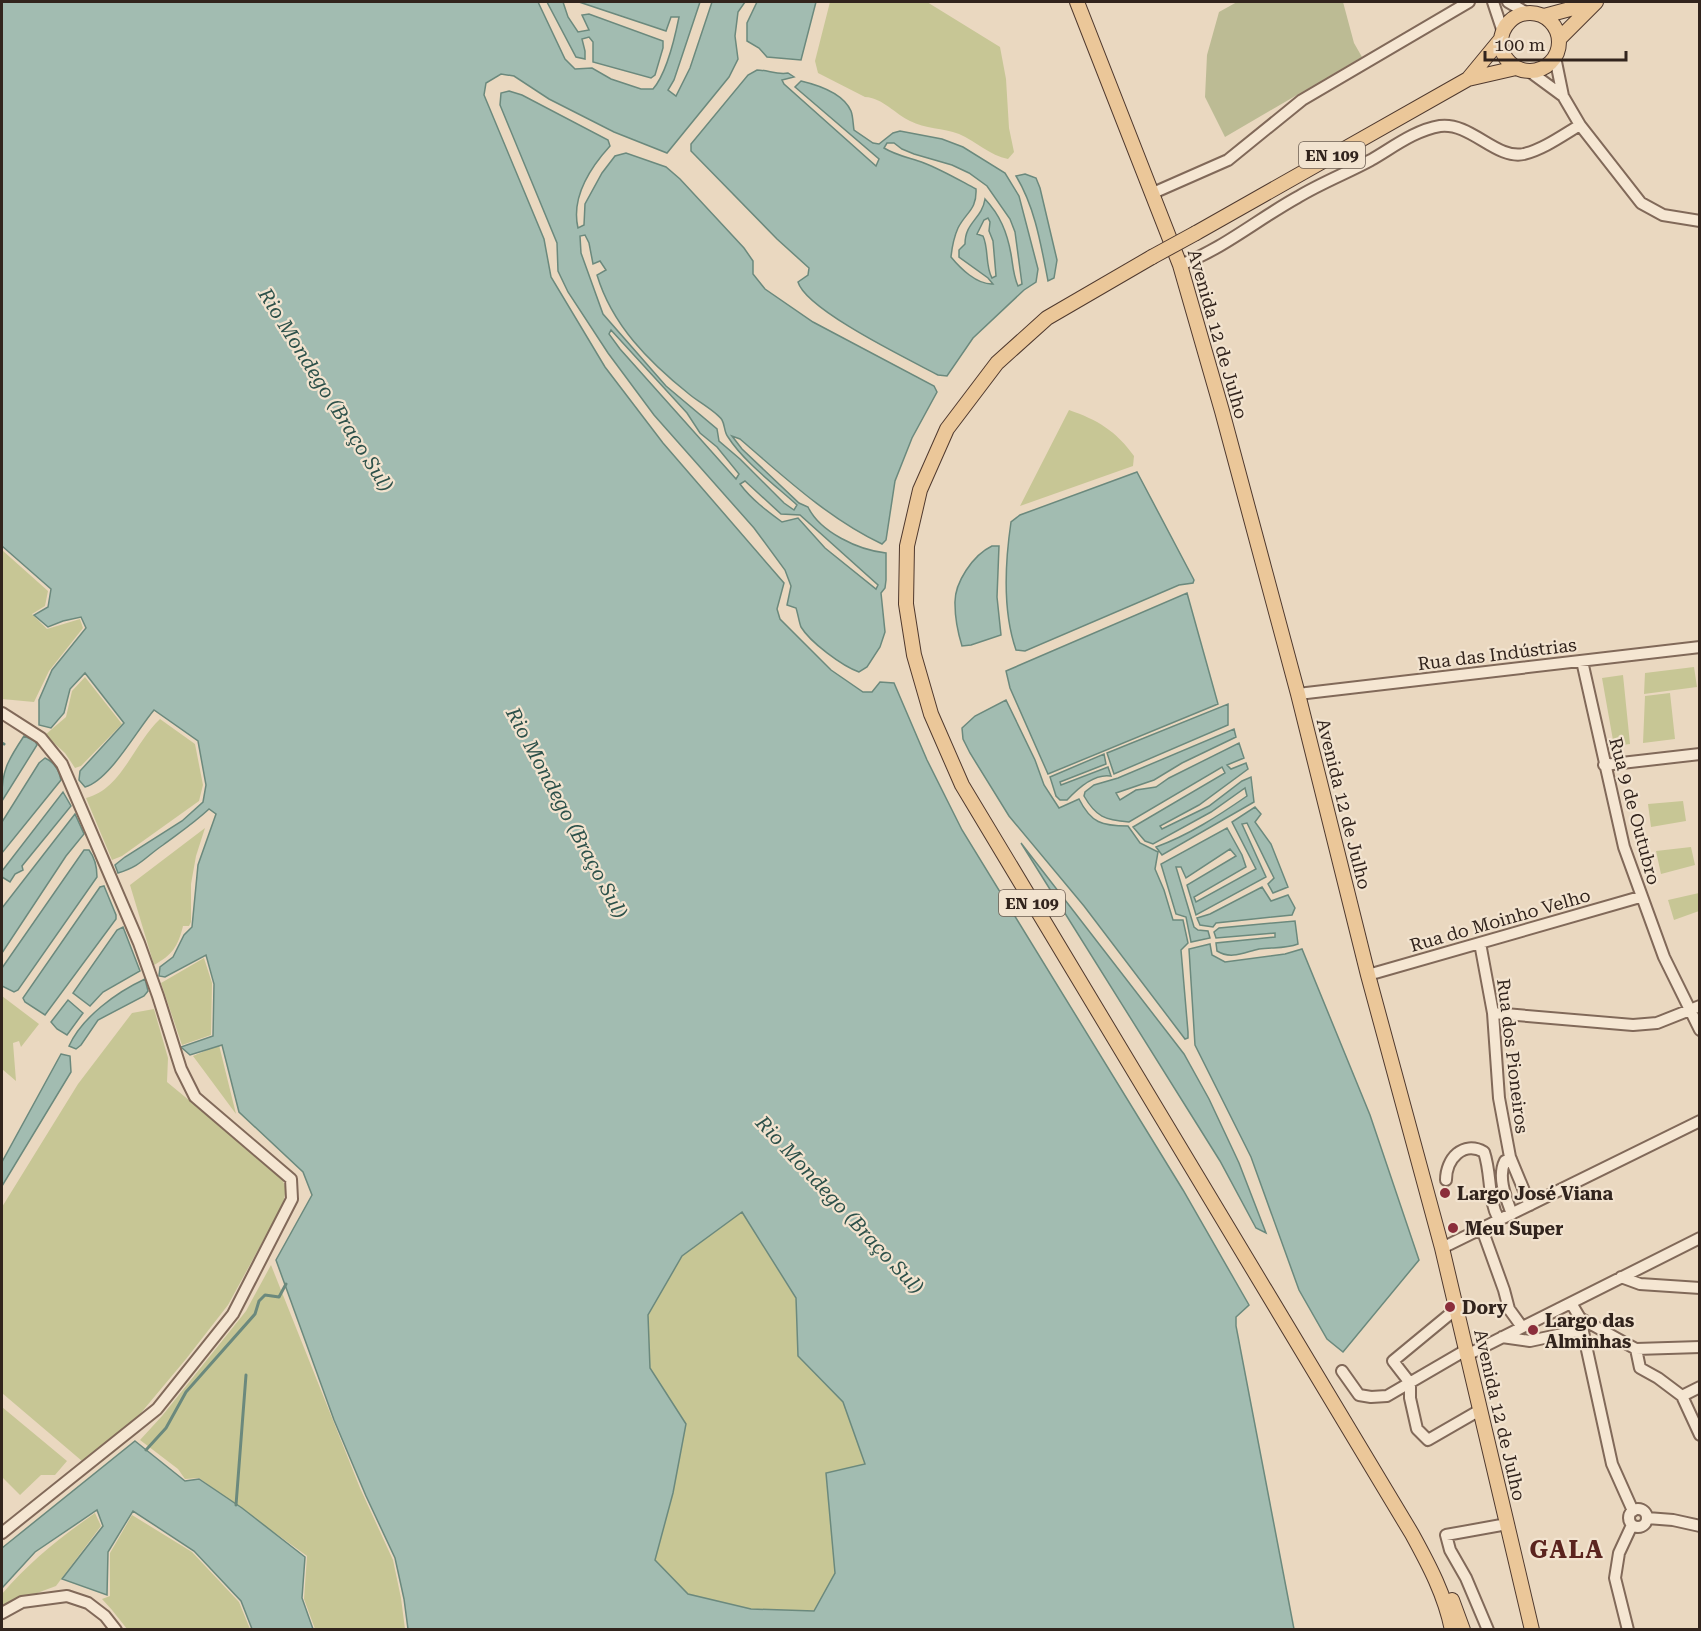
<svg xmlns="http://www.w3.org/2000/svg" width="1701" height="1631" font-family="'Roboto Serif',serif">
<rect width="100%" height="100%" fill="#ead8c0"/>
<path fill="#c7c695" d="M830,2h97l73,45 6,32 3,49 5,24 -6,7c-18,-3 -32,-18 -49,-25 -16,-6 -34,-5 -49,-13 -15,-7 -27,-23 -45,-24l-47,-24 -3,-12z
M1069,410c29,10 47,21 65,46l-1,10 -113,40z
M2,550l46,41 -3,15 -13,8 15,15 33,-10 3,9 -34,43 -15,31 -32,-3z
M1694,667l3,20 -53,7 1,-21z
M1623,675l7,69 -16,2 -12,-68z
M85,677l37,47 -41,42 -6,2 -10,-15 -20,-18 21,-18 6,-26z
M1670,693l5,46 -32,4 2,-47z
M160,719l35,25 8,41 -4,16 -77,55 -10,4 -26,-62c36,-9 48,-55 74,-79z
M1683,801l3,20 -35,6 -3,-23z
M205,828l-9,28 -5,28v38l-2,4h-6c-5,21 -11,29 -29,39l-24,-80z
M1691,847l4,18 -34,9 -5,-23z
M1699,893v18l-25,9 -6,-20z
M204,958l8,25 -1,52 -29,10 -21,-62z
M2,996l37,28 -18,23 -2,-6 -6,2 3,38 -14,-12z
M154,1009l14,49 -1,24 114,94 5,13 -3,15 -55,101 -42,54 -51,61 -53,41 -80,-68v-186l76,-123 54,-71z
M219,1045l17,69 -43,-58z
M742,1212l54,87 2,57 45,46 22,62 -39,10 9,99 -20,38 -64,-2 -63,-15 -33,-34 18,-67 13,-69 -36,-56 -2,-53 34,-59z
M271,1265l89,223 33,72 8,38 4,31h-90l-11,-30 3,-43 -108,-78 -14,1 -7,-10 -38,-29 22,-24 84,-105z
M2,1407l65,54 -12,14h-14l-21,20 -18,-18z
M95,1513l6,13 -45,60 -54,20v-12c27,-32 59,-57 93,-81z
M132,1515l60,37 47,50 11,27h-123l-15,-19 -10,-11 8,-3v-43z"/>
<path fill="#bcbb94" d="M1237,2h106l11,41 8,14 -137,80 -20,-40 2,-42 12,-43z"/>
<path fill="#a2bcb1" stroke="#6b897d" stroke-width="1.5" fill-rule="evenodd" d="M2,2h536l27,57 10,10 17,-1 19,11 30,10h12c14,-16 22,-52 26,-72h-8l-5,14 -87,-29h121l-26,78 -6,10 8,6 14,-28 22,-66h33l-7,10 -3,24 3,23 -9,18 -62,76 -53,-21 -65,-33 -35,-23 -13,-2 -15,9 -2,12 60,144 7,38 54,90 58,76 121,140 -7,26 3,10 51,51 32,22h9l8,-10 14,1 33,77 35,70 221,360 66,115 -13,12v9l58,303h-886l-4,-30 -9,-41 -29,-62 -32,-76 -58,-160 36,-65 -9,-23 -64,-60 -17,-67 -32,10 -9,-8 32,-11 1,-52 -8,-29 -41,22 -6,-1 1,-9 13,-10 11,-22 8,-8 6,-62 18,-51 -7,-5c-15,14 -30,24 -46,36 -19,13 -22,21 -45,28l-3,-8 10,-8 57,-36 21,-19 3,-17 -8,-44 -44,-31c-17,20 -45,71 -69,77l-6,-7 1,-9 44,-48 -39,-50 -15,16 -6,24 -13,15 -12,-3v-25l13,-30 34,-42 -5,-11 -18,4 -15,6 -14,-12 14,-8 3,-18 -49,-43zM742,1212l54,86 2,58 45,46 22,62 -39,9 9,100 -21,38 -63,-2 -63,-15 -33,-34 18,-67 13,-69 -36,-56 -2,-53 34,-59z
M547,2h16l5,15 10,15 11,-2 -7,-15 7,-1 74,27v7l-8,27 -4,3 -58,-16v-20l-4,-5 -7,2 3,12v8l-9,-2z
M757,2h59l-15,58 -34,-3 -8,-9 -12,-7v-18z
M757,70c11,0 20,5 31,3l6,4 -12,3 2,4 92,82 3,-7 -84,-72 6,-6c17,4 42,12 50,30 2,5 2,13 3,19l19,13 6,1 14,-11 7,-2 42,8 21,8 42,26 14,23 19,73 -2,13 -12,8 -51,48 -26,38 -9,-1c-28,-15 -132,-65 -140,-93l10,-7 1,-7 -32,-29 -86,-88v-7l57,-69zM887,143h7l8,6 12,5 38,11 17,8 18,13 23,33 5,13 7,52 -4,2c-5,-11 -5,-21 -7,-32 -4,-22 -11,-39 -26,-55 -3,20 -20,23 -20,45l-6,6v7l29,21 5,6c-16,1 -33,-16 -42,-27 1,-10 3,-20 7,-29 8,-16 19,-18 18,-39 -17,-9 -34,-19 -52,-26 -13,-5 -27,-7 -40,-15zM988,218l2,4 -1,9 4,10 3,35 -4,2c-7,-12 -3,-29 -9,-42l-6,-2 7,-14z
M509,91l13,4 86,45 2,6c-20,22 -39,52 -32,82l6,-3 1,-21 17,-31 13,-17 11,-3 40,14 14,12 64,69 9,13v13l12,15 48,33 121,64 3,6 -25,46 -17,43 -9,59 -4,4c-53,-25 -98,-67 -142,-105l-8,-3 10,13 57,54 9,4c12,25 50,43 78,46v27l-1,8 -4,5 4,39 -5,15 -13,20 -8,5c-17,-6 -49,-30 -58,-45 -2,-5 -3,-13 -5,-19l-9,-3 4,-19 -6,-16 -31,-42 -100,-113 -46,-62 -40,-61 -10,-21 -1,-28 -57,-138 1,-12zM585,235l4,8 4,21 7,-3 6,9 -9,5c15,50 52,87 92,119 8,7 28,18 33,26 3,5 2,12 6,17 16,25 47,48 69,68l-3,5 -10,-7 -44,-44 -21,-18 -2,-12 -51,-43 -63,-72 -22,-61 -1,-17zM611,330l76,83 13,20 17,14 22,27 -3,5 -116,-130 -11,-15zM745,481l36,33 19,1 78,70 -2,4 -51,-41 -27,-30 -16,4c-15,-11 -31,-23 -42,-38z
M1025,174l11,4 4,10 17,72 -3,18 -6,3c-7,-36 -13,-74 -32,-105z
M1137,472l57,108 -1,3 -14,2 -154,66 -9,-1c-14,-40 -11,-87 -5,-128l9,-7z
M992,546h7l-2,51 4,38 -30,10 -9,1c-4,-13 -7,-29 -7,-42 -1,-21 18,-49 37,-58z
M1187,593l31,111 -170,70 -38,-86 -4,-17z
M1006,700l29,60 9,25 15,23 20,-9c12,24 23,27 49,27l12,17 18,9 -3,17 9,21 9,30h10l5,23 -7,7 7,82v6l-3,1 -101,-133 -75,-90 -39,-63 -7,-14 -1,-11 13,-12z
M1228,704v21l-114,49 -7,-21z
M1234,729l2,8 -54,26 -28,17 -38,13 4,7 16,-10 20,-3 13,-9 70,-35 5,15 -17,7 4,4 15,-6 2,6 -49,36 -39,21 2,3 47,-23 33,-25 9,-4 3,25 -92,53 -6,-8c33,-12 62,-31 91,-51l-2,-8 -34,24 -58,32 -8,-3 -12,-14 92,-54 -3,-6 -93,55c-24,-2 -33,-5 -45,-26l1,-4 9,-7 24,-7z
M24,736l11,5 2,4 -35,56c-1,-30 6,-41 22,-65z
M1104,754l2,10 -46,18 1,3 47,-18 3,9c-17,-3 -33,12 -44,24h-7l-4,-4 -6,-19z
M45,758c9,4 14,12 16,22l-59,73v-31l37,-59z
M63,792l8,14 -49,60 1,4 -8,4 -5,8 -8,-5v-6z
M1255,807l6,7 -6,8 16,22 17,43 -15,6 -5,-9 6,-6 -27,-55 -5,1 24,53 -70,38 -9,-30 49,-29 -6,-7 -44,29 -5,-11h-5l18,60 4,3 10,1 2,7 -19,4 -5,-25 -10,-3 -15,-50 66,-36 15,27 4,12 -52,30 2,5 60,-33 -24,-47z
M75,814l9,20 -18,22 -64,97v-45z
M1021,843l163,211 25,45 30,64 27,70 -10,-5 -36,-67z
M84,850h5c6,8 8,16 8,27l-79,113 -4,2 -12,-6v-18z
M104,886l12,29v4l-71,96 -20,-13 -2,-4 77,-111z
M1262,887l9,14 17,-6 7,13 -3,7 -76,8 -3,4 -13,-2 -3,-7 13,-4z
M1295,921l3,23c-13,5 -25,3 -39,5 -14,3 -28,11 -42,2l-1,-8 59,-6v-4l-59,5 -2,-6 5,-4z
M123,927l17,44 -37,21 -13,14 -17,-13 44,-63z
M1210,944l2,11 13,7 60,-8 17,-5 68,166 49,145 -76,92 -16,-13 -28,-49 -48,-133 -56,-112 -6,-96z
M145,979l3,12 -4,5 -46,24 -17,25 -5,4 -7,-3c13,-29 48,-54 76,-67z
M68,1000l15,13 -16,22 -10,-6 -6,-7z
M61,1054l9,2 1,16 -69,114v-24z
M135,1441l50,40 14,-2 43,29 63,49 -3,41 11,31h-61l-11,-28 -47,-50 -61,-40 -25,41 -1,43 -45,-16 41,-53 -6,-16 -62,42 -33,36v-40z"/>
<g fill="none" stroke-linecap="round" stroke-linejoin="round">
<path stroke="#6b897d" stroke-width="3" d="M2,743l2,1
M146,1450l20,-22 20,-36 69,-78 4,-13 6,-6 14,2 7,-13
M236,1505l10,-130"/>
<defs>
<path id="minor" d="M1493,2l10,30
M1508,2l19,11
M1555,57l8,39 17,29 61,78 22,12 37,6
M1529,71l34,25
M1153,193l75,-33 74,-60 167,-98
M1180,265c43,-16 78,-46 118,-68 23,-14 49,-24 73,-37 21,-12 44,-30 69,-34 31,-4 56,34 84,28 20,-5 39,-19 56,-29
M1582,661l42,186 40,110 36,73
M1298,694l402,-47
M2,713l39,25 21,26 77,179 19,53 23,73 14,28 96,82 1,20 -59,115 -76,95 -155,124
M1604,765l96,-11
M1480,943l13,70 6,85 11,59 20,48
M1368,975l272,-78
M1493,1013l140,12 24,-2 43,-17
M1511,1159l-6,2c-8,16 1,37 7,53
M1446,1180c0,-21 17,-40 38,-28 8,24 3,46 15,68
M1482,1229l22,61 5,19 13,18
M1442,1248l258,-127
M1621,1277l19,7 60,4
M1571,1303l9,15 32,146 21,47
M1456,1309l-63,52 17,22v15l7,31 11,11 52,-30
M1580,1318l56,31 4,19 18,10 24,18 18,39
M1502,1337l28,4 51,-11
M1636,1349l64,-2
M1467,1355l233,-117
M1342,1371l17,24 12,2 16,-1 79,-46
M1682,1396l18,-9
M1629 1518a9 9 0 1 1 18 0a9 9 0 1 1-18 0Z
M1647,1518l26,2 27,6
M2,1613l20,-11 45,-6 21,7 17,13 11,14
M1488,1630l-22,-52 -16,-28 -4,-15 61,-11
M1628,1630l-13,-52 4,-25 13,-28"/>
<path id="major" d="M1077,2l103,263 42,146 76,283 70,281 74,273 90,382
M1501 42a29 29 0 1 1 58 0a29 29 0 1 1-58 0Z
M1544,16l52,-14
M1559,39l37,-37
M1468,79l33,-40
M1196,233l272,-154 48,-11
M1152,257l-105,61 -50,45 -50,66 -27,61 -13,56 -1,58 8,51 17,59 31,71 450,749c17,31 33,61 40,96
M1452,1600l11,30"/>
</defs>
<use href="#minor" stroke="#816959" stroke-width="14"/>
<use href="#major" stroke="#4f392e" stroke-width="16"/>
<use href="#minor" stroke="#f5e6d2" stroke-width="10"/>
<use href="#major" stroke="#ebc799" stroke-width="14"/>
<defs>
<path id="major-bridge" d="M1152,257l44,-24"/>
</defs>
<use href="#major-bridge" stroke="#4f392e" stroke-width="16" stroke-linecap="butt"/>
<use href="#major-bridge" stroke="#ebc799" stroke-width="14"/>
</g>
<g fill="#8b2e3b" stroke="#f2e3cf" stroke-width="2">
<circle cx="1445" cy="1193" r="6"/>
<circle cx="1453" cy="1228" r="6"/>
<circle cx="1450" cy="1307" r="6"/>
<circle cx="1533" cy="1330" r="6"/>
</g>
<g text-anchor="middle" dominant-baseline="central" stroke-width="4.5" stroke-linejoin="round" paint-order="stroke">
<g fill="#f2e3cf" stroke="#6c5d52" stroke-width="1.5">
<rect x="1299" y="142" width="66" height="26" rx="4.5"/>
<rect x="999" y="890" width="66" height="26" rx="4.5"/>
</g>
<g font-size="16" font-weight="bold" fill="#32241d">
<text x="1332" y="155">EN 109</text>
<text x="1032" y="903">EN 109</text>
</g>
<g font-size="18" fill="#32241d" stroke="#f2e3cf">
<text transform="translate(1218 334) rotate(74)">Avenida 12 de Julho</text>
<text transform="translate(1497 654) rotate(-7)">Rua das Indústrias</text>
<text transform="translate(1344 804) rotate(76)">Avenida 12 de Julho</text>
<text transform="translate(1635 811) rotate(75)">Rua 9 de Outubro</text>
<text transform="translate(1500 920) rotate(-16)">Rua do Moinho Velho</text>
<text transform="translate(1513 1056) rotate(83)">Rua dos Pioneiros</text>
<text transform="translate(1500 1415) rotate(77)">Avenida 12 de Julho</text>
</g>
<g font-size="18" font-weight="bold" fill="#32241d" stroke="#f2e3cf" text-anchor="start">
<text x="1457" y="1193">Largo José Viana</text>
<text x="1465" y="1228">Meu Super</text>
<text x="1462" y="1307">Dory</text>
<text x="1545" y="1320">Largo das<tspan x="1545" dy="21">Alminhas</tspan></text>
</g>
<g font-size="20" font-style="italic" fill="#2d514a" stroke="#f2e3cf">
<text transform="translate(326 390) rotate(58)">Rio Mondego (Braço Sul)</text>
<text transform="translate(567 813) rotate(62)">Rio Mondego (Braço Sul)</text>
<text transform="translate(840 1205) rotate(47)">Rio Mondego (Braço Sul)</text>
</g>
<g font-size="24" font-weight="bold" letter-spacing="1.5" fill="#5b241f" stroke="#f2e3cf">
<text x="1567" y="1550">GALA</text>
</g>
</g>
<rect width="1701" height="1631" fill="none" stroke="#32241d" stroke-width="6"/>
<path d="M1485 51v9h141v-9" fill="none" stroke="#32241d" stroke-width="3"/>
<text x="1494" y="51" font-size="18" fill="#32241d" stroke="#f2e3cf" stroke-width="4.5" paint-order="stroke">100 m</text>
</svg>
